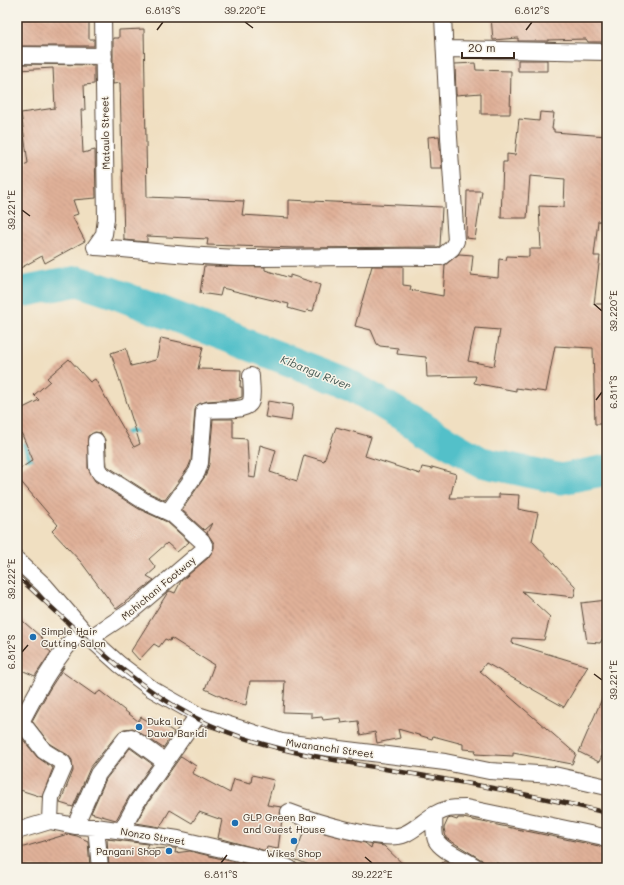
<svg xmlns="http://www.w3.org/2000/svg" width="624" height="885" font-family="Mali,sans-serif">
<defs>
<pattern id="building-back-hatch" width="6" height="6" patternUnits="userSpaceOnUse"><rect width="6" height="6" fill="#e0b199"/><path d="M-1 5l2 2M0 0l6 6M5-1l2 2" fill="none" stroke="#c19883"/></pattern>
</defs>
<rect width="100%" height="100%" fill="#f7f3e8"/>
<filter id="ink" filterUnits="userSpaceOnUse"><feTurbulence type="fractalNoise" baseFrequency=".025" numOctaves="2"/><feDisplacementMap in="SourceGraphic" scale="8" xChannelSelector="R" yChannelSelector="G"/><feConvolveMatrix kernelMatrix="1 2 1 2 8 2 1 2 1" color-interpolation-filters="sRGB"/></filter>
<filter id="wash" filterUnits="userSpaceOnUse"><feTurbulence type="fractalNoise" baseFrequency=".012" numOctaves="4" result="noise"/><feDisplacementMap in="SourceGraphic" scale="16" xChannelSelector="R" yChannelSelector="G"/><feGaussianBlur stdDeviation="0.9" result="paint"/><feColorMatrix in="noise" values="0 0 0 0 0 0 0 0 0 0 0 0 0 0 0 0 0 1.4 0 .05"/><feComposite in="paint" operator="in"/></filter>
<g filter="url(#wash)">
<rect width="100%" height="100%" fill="#f0dfc1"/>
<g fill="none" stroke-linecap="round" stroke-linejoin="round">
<path stroke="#52c0c9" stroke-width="5" d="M121,436l9,-5 12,1
M25,445l4,13 10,-1"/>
<path stroke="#52c0c9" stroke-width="31" d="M17,293l61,-12 33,11 236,91 134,79 80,17 46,-9"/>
</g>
<g id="blocks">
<path fill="url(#building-back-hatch)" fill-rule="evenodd" d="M17,17h72v22h5v7h-77z
M491,17h111l1,25h-15l-2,-3 -38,1v1h-30v-3l-25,2z
M144,29l3,168 97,4 -2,14 47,3v-18l153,7 -2,39 -2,1 -144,1 -87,-3 1,-6 -61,-3v6l-23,-2 -4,-157 -7,1v-46h6v-8z
M518,60h29v11h-29z
M475,63l1,7 35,1 -1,43h-29v-21l-25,2 -1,-31z
M17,64l77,1v19l-10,1 1,25h-4l2,43 12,-3 1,48 -23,2 5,14 -6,2 13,25 -40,22 -3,-7 -25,14v-102l11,-5 -7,-50 34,-5 -2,-40 -35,2z
M540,112l14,1 -2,16h2v3l53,4v85h-9l-4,35h6l-6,48h13v120h-12l-2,-76 -38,-2 -9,46 -30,-4v3l-42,-8 2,-7 -49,1 -1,-20 -29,-3 1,-6 -18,-2 -3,-2 -6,-14 -16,-4 17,-60h31v19l8,1 -1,4 33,6 2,-31 14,-11 14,1 -2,20 27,3 1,-19 7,1 1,-4 22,1v-8h12l-2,-43 25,1 1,-28 -35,-3 -3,42h-26l2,-56h4v-8l8,1 4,-36 20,2zM475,328l25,2 -6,36 -26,-5z
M439,136l3,32h-12l-2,-31z
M467,191h15l-7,48 -9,-1z
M204,266l61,1v3l25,8v-3l25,8 5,2 -7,26 -6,-1 -1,3 -18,-5 1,-4 -67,-16 -2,8 -20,-3z
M161,338l42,9 -5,22 43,1 -1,17h2v10l-6,2 -29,2 -10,4 -2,5 -4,51 -3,7 -23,32 -16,-7 -42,-27 -2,-26 -4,-7 -6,-1 -7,4v32l7,13 44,28 28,13 22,20 -12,10 -10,-9 -18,16 7,9 -9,8 7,4 -38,29 -35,-47 -29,-31 6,-6 -41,-48v-6l16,-11 -16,-37v-12l22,-11 -5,-5 16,-14 -3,-3 22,-19 21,23 5,-3 39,68 6,-3 -29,-91 15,-5 5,18 25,-6z
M268,401l25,4 -2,16 -26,-4z
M213,419h20v19l14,1 2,38 6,1 5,-33 16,5 -6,22 27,9 7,-26 20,6 12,-34 35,10 -6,19 55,18 2,-7 10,2v-2l24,7 -6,24h49v-4l20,1 -1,14 20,4 -6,28 44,46 -2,10 -52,-6 28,26 -6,23 -31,-2 -1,5 76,23 -24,41 -78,-44 -6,8 96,83 -4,10 -59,-11v3l-38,-2 1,-4 -13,-1v-5l-30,-8 -1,3 -34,-10 2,9 -23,5 -2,-11 -15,3 -2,-14 -17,2 -1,-5 -17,2 -1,-3 -10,1v-5l-29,-1 2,-31h-35l-4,24 -13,-3 -28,-13 9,-24 -43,-27 -1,3 -5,-2 -6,8 -5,-3 -15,16 -8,-9 37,-59 2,-1 5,2 6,-12 27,-23 6,-10v-5l-7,-10 5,-10 -8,7 -22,-20 24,-35 3,-11z
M607,600v31l-7,12 -13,-1 -6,-39z
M17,616l24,21 5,6 -3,3 8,6 -16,24 -18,-8z
M64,667l-3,4 34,24 5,-4 38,30 3,-4 7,4 3,-4 23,15 -11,16 -30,-20 -9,1 -5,3 -29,36 -17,39 -13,-4 13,-32 -1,-11 -4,-5 -18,-11 -18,-23 17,-31z
M607,687v47l-5,13 3,2 -6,13 -20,-10z
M17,732l20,25 16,11 -11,29 -25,-8z
M130,748l22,16 -23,33 -13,23 -25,-7 15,-34z
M181,756l15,10 -4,7 38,20 4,-14 17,4 1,-8 22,5 -7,25 15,2 -2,6 2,6 -4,30 -11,-2 -1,4 -48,-13 4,-18 -23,-8 -7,11 -22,-13 -10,17 -24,-4 9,-16z
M451,818l6,2 1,-2h5l136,28 8,3v19h-91l-20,-5 -1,5h-9l-4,-8 -36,-22 -2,-10 4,-9z
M305,828l60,15 6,5 1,-4 12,2 23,22h-90l-23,-9z
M68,834l9,2 11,5 2,27h-73v-19z
M107,839l41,5 -3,5 31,-1 -1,5 15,-2 68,17h-149z
M444,860l6,3 9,5h-20z"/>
</g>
</g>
<g filter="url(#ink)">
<use href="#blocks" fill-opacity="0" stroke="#564536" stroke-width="1"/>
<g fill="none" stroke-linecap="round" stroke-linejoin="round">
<defs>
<path id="street" d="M103,17l3,202 -2,15 -9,13c52,3 105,11 157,11 63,0 126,-2 189,-1l11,-9 4,-7 -7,-104 -6,-120
M445,49l162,3
M17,55l87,1
M96,441l1,26 3,6 44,28 28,13
M17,560l27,25 46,53 29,26 33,25 46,26 84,27 163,20 44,9 65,4 53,12
M90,638l44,-29 68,-58 3,-4 -3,-6 -30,-27 -2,-4 27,-38 3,-9 4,-52c11,-4 43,3 47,-10 2,-7 0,-17 0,-25
M17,716l27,35 19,12 1,4 -13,30 -1,24
M21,722c18,-35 34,-64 61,-93
M289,812c23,9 95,32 116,22 15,-7 26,-21 43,-25 5,-1 13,-1 18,-1l138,29 3,3
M434,815c1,7 -1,18 2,25 6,12 30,19 41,28
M75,826l23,-52 28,-36 5,-1 33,24
M96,827l4,41
M122,830l15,-28 61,-87
M17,831l33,-10 25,5 21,1 82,12 74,17 37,12"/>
</defs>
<use href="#street" stroke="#564536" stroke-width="18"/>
<use href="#street" stroke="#fff" stroke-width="16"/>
<defs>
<path id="rail" d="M17,576c56,50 111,107 179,142 58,30 126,40 189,51 74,13 149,25 222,44"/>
</defs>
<use href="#rail" stroke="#3b2a1e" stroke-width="4.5"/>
<use href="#rail" stroke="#f7f3e8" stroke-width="3" stroke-dasharray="9" stroke-linecap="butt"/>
</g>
</g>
<path fill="none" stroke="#3b2a1e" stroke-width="1.5" d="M245,22l8,6M157,30l6,-8M526,30l6,-8M22,210l8,6M594,304l8,7M596,400l6,-8M22,579l8,7M22,652l6,-7M594,674l8,6M365,857l7,6M221,863l6,-8"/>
<g fill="#1f6fb2" stroke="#f7f3e8" stroke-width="1.5">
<circle cx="33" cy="637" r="4"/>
<circle cx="139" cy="727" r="4"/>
<circle cx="235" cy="823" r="4"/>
<circle cx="294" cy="841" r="4"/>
<circle cx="169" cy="851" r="4"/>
</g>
<g text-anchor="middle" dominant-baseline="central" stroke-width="3" stroke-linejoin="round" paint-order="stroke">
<g font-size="10" fill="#3b2a1e" stroke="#f7f3e8">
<text transform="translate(105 133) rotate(-91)">Mataulo Street</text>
<text transform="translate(158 588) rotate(-40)">Mchichani Footway</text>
<text transform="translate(330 748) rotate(8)">Mwananchi Street</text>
<text transform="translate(153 836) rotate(9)">Nonzo Street</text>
</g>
<g font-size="10" fill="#3b2a1e" stroke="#f7f3e8" text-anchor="start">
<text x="41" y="631">Simple Hair<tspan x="41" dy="12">Cutting Salon</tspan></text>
<text x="147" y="721">Duka la<tspan x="147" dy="12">Dawa Baridi</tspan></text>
<text x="243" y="817">GLP Green Bar<tspan x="243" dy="12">and Guest House</tspan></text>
<text x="161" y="851" text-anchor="end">Pangani Shop</text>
<text x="294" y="853" text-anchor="middle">Wikes Shop</text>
</g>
<g font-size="11" font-style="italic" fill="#425751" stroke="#f7f3e8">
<text transform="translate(316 372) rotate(22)">Kibangu River</text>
</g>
</g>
<rect width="624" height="885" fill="none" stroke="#f7f3e8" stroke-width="44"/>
<path d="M462 52v6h52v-6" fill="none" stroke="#3b2a1e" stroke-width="2"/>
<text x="468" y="52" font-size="12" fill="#3b2a1e" stroke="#f7f3e8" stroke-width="3" paint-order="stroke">20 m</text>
<rect x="22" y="22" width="580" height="841" fill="none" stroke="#3b2a1e" stroke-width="1.5"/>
<g font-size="10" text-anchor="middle" fill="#3b2a1e">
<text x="163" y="14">6.813°S</text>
<text x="245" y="14">39.220°E</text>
<text x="532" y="14">6.812°S</text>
<text transform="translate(11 210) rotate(-90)" y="4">39.221°E</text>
<text transform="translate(613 311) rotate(-90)" y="4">39.220°E</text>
<text transform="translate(613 392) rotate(-90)" y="4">6.811°S</text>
<text transform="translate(11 579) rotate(-90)" y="4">39.222°E</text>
<text transform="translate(11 652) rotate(-90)" y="4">6.812°S</text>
<text transform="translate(613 680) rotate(-90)" y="4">39.221°E</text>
<text x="221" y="878">6.811°S</text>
<text x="372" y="878">39.222°E</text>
</g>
</svg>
